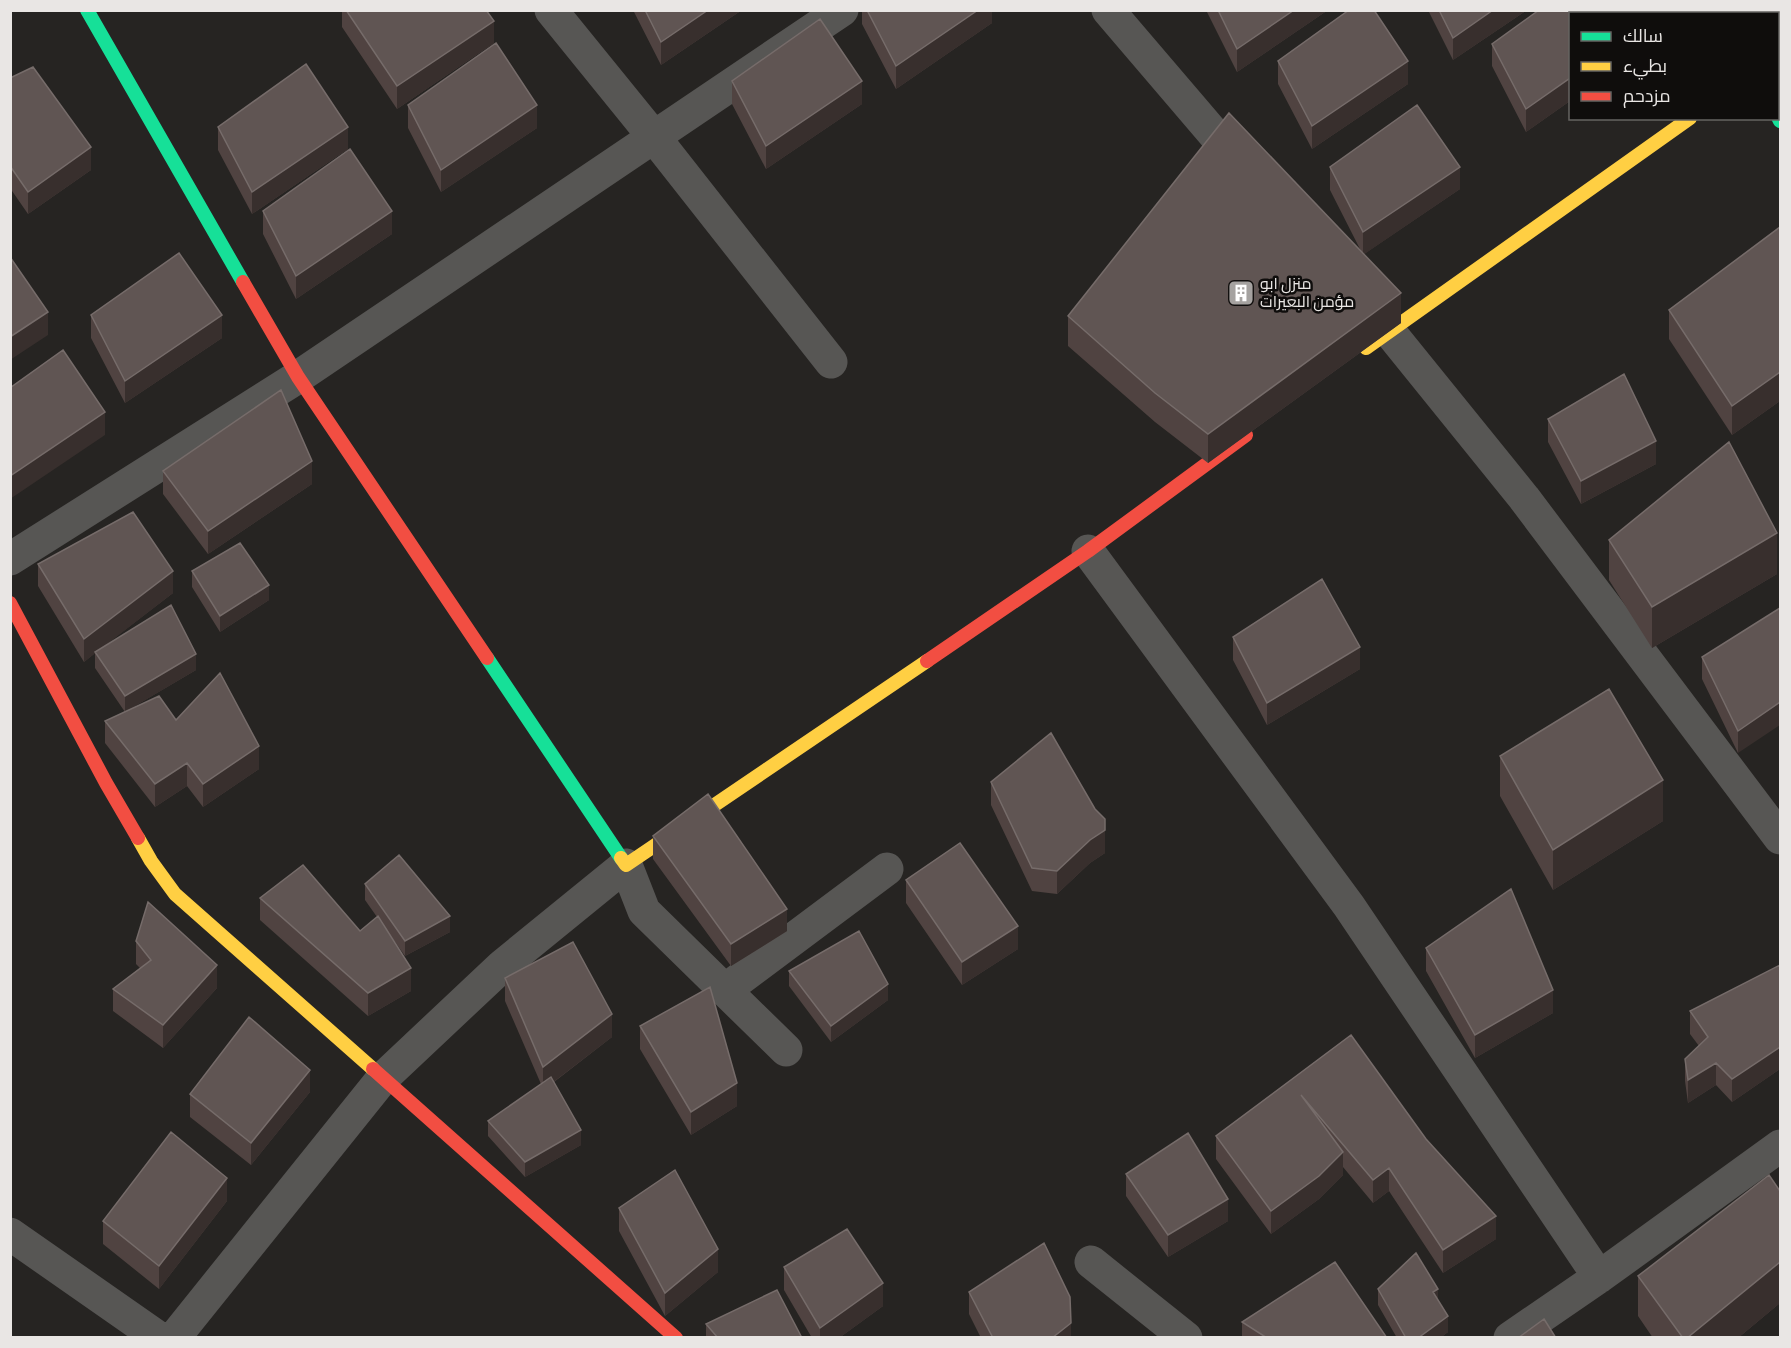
<svg xmlns="http://www.w3.org/2000/svg" width="1791" height="1348" font-family="'Source Sans 3',Cairo,sans-serif">
<rect width="100%" height="100%" fill="#262422"/>
<g fill="none" stroke-linecap="round" stroke-linejoin="round">
<path stroke="#575654" stroke-width="33" d="M551,10l103,127 177,225
M1108,10l135,158
M1778,59l2,-2
M1372,310l152,188 256,340
M1088,551l261,355 250,371
M10,559l288,-182 544,-367
M725,990l162,-121
M10,1234l149,104
M1091,1262l95,76
M174,1338l208,-259 120,-113 124,-101 18,46 142,139
M1510,1338l89,-61 181,-131"/>
<path stroke="#16e098" stroke-width="14" d="M87,10l156,272
M1778,117l2,4
M487,658l134,200"/>
<path stroke="#ffcf43" stroke-width="14" d="M1686,10l3,4
M1366,348l324,-230
M138,838l13,23 24,33 198,175
M621,858l5,7 301,-204"/>
<path stroke="#f24e42" stroke-width="14" d="M243,282l55,95 189,281
M10,603l96,180 32,55
M927,661l161,-110 158,-116
M373,1069l303,269"/>
</g>
<path fill="#504341" d="M342,10h144l8,33 -97,66 -55,-82z
M633,10h109l-81,55z
M862,10h130v13l-96,66 -34,-65z
M1206,10h122l-91,62z
M1428,10h99l-74,50z
M1570,14v87l-44,31 -34,-66v-22z
M1278,61l130,23 -96,65 -34,-65z
M10,78l81,92 -63,44 -18,-26z
M732,81l130,23 -96,65 -34,-65z
M408,105l129,23 -96,64 -33,-64z
M218,127l130,22 -96,65 -34,-64z
M1330,167l130,22 -96,65 37,69 -193,140 -53,-41 -87,-76v-30l293,-65 -31,-61z
M263,211l129,23 -96,65 -33,-65z
M1780,227v174l-48,34 -63,-96v-29z
M91,315l131,23 -97,65 -34,-65z
M1548,419l108,45 -75,40 -33,-62z
M163,471l149,13 -104,70 -45,-60z
M1609,540l168,34 -125,74 -43,-68z
M38,564l135,29 -77,59 100,18 -68,40 48,10 83,49 -56,38 -16,-21 -32,21 -50,-64v-22l20,-9 -30,-44v-15l-11,9 -46,-76z
M192,571l77,29 -49,32 -28,-45z
M1780,608l-42,145 -36,-74v-22z
M1233,637l127,32 -93,56 -34,-65z
M1500,756l163,65 -110,69 -53,-94z
M991,782l114,71 -15,10 -33,31 -25,-3 -41,-86z
M653,836l134,95 -56,35 -78,-107z
M906,880l112,69 -56,36 -56,-82z
M365,884l85,48 -45,24 -17,-24 23,59 -43,25 -108,-96v-22l100,33 17,-14 -12,-17z
M136,941l81,47 -54,60 -50,-37v-22l27,-21 -4,-4z
M1426,948l127,65 -78,45 -49,-87z
M1780,965v104l-48,33 -16,-17 -28,18 -3,-22v-22l14,-13 -9,-12v-23z
M789,971l99,29 -57,42 -42,-56z
M505,978l107,59 -58,45 27,63 -56,32 -37,-41v-15l53,-37 -36,-83z
M640,1026l97,80 -46,29 -51,-86z
M1351,1035l145,204 -53,34 -54,-82 -16,12 -30,-36v8l-24,24 -48,35 -55,-75v-23z
M310,1092l-59,73 -61,-48v-23z
M1126,1174l102,47 -60,36 -42,-61z
M1780,1191v112l-42,35h-85l-15,-22v-40z
M227,1201l-68,88 -56,-45v-23z
M619,1208l99,64 -53,44 -46,-85z
M784,1267l99,39 -44,32h-27l-28,-48z
M1378,1289l60,13 10,30 -8,6h-43l-19,-33z
M969,1292l102,46h-90l-12,-24z
M1242,1322l145,16h-145z
M706,1324l96,14h-96z
M1780,1324v14h-1v-13z"/>
<path fill="#382f2d" d="M708,10h34l-81,55v-23z
M978,10h14v13l-96,66v-23z
M1294,10h34l-91,62v-23z
M1493,10h34l-74,50v-22z
M494,21v22l-97,66v-23z
M1408,61v23l-96,65v-23z
M1570,78v23l-44,31v-23z
M862,81v23l-96,65v-23z
M537,105v23l-96,64v-22z
M348,127v22l-96,65v-22z
M91,147v23l-63,44v-22z
M1460,167v22l-97,66v-23z
M392,211v23l-96,65v-23z
M1401,293v30l-193,140v-29z
M48,312v23l-38,25v-23z
M222,315v23l-97,65v-22z
M1780,372v29l-48,34v-29z
M105,412v23l-95,64v-23z
M1656,441v23l-75,40v-23z
M312,461v23l-104,70v-23z
M1777,533v41l-125,74v-41z
M173,571v22l-89,69v-23z
M269,585v15l-49,32v-16z
M1360,647v22l-93,56v-22z
M196,654v16l-71,42v-16z
M1780,702v23l-42,28v-22z
M259,746v23l-56,38v-23z
M187,763v23l-32,21v-23z
M1663,780v41l-110,69v-40z
M1105,830v23l-15,10 -33,31v-23l33,-31z
M787,909v22l-56,35v-22z
M450,916v16l-45,24v-15z
M1018,926v23l-56,36v-23z
M217,965v23l-54,60v-23z
M411,968v23l-43,25v-23z
M888,984v16l-57,42v-16z
M1553,990v23l-78,45v-23z
M612,1014v23l-69,53v-23z
M1780,1047v22l-48,33v-23z
M1716,1063v22l-28,18v-23z
M310,1070v22l-59,73v-22z
M737,1083v23l-46,29v-23z
M581,1130v15l-56,32v-15z
M1343,1152v23l-24,24 -48,35v-23z
M1389,1168v23l-16,12v-23z
M227,1178v23l-68,88v-23z
M1228,1199v22l-60,36v-22z
M1496,1216v23l-53,34v-23z
M718,1249v23l-53,44v-23z
M1780,1262v41l-42,35h-51z
M883,1283v23l-44,32h-19v-10z
M1438,1289v15l-5,-12z
M1448,1316v16l-8,6h-22z
M1071,1323v15h-19z"/>
<path fill="#605553" stroke="#766c6a" stroke-width="1.5" d="M346,10h140l8,11 -97,65z
M645,10h63l-47,32z
M867,10h111l-82,56z
M1218,10h76l-57,39z
M1349,10h25l34,51 -96,65 -34,-65z
M1439,10h54l-40,28z
M1539,10h60l3,4h-32v64l-44,31 -34,-65z
M820,19l42,62 -96,65 -34,-65z
M496,43l41,62 -96,65 -33,-65z
M306,64l42,63 -96,65 -34,-65z
M33,67l58,80 -63,45 -18,-26v-88z
M1417,105l43,62 -97,65 -33,-65z
M1229,113l172,180 -193,141 -53,-41 -87,-77z
M350,149l42,62 -96,65 -33,-65z
M1780,227v145l-48,34 -63,-96z
M179,253l43,62 -97,66 -34,-66z
M10,257l38,55 -38,25z
M63,350l42,62 -95,64v-88z
M1624,374l32,67 -75,40 -33,-62z
M281,390l31,71 -104,70 -45,-60z
M1729,442l48,91 -125,74 -43,-67z
M133,512l40,59 -89,68 -46,-75z
M240,543l29,42 -49,31 -28,-45z
M1322,579l38,68 -93,56 -34,-66z
M171,605l25,49 -71,42 -30,-44z
M1780,608v94l-42,29 -36,-74z
M220,673l39,73 -56,38 -16,-21 -32,21 -50,-63 54,-25 17,24z
M1609,689l54,91 -110,70 -53,-94z
M1051,733l44,76 10,10v11l-15,10 -33,31 -25,-3 -41,-86z
M708,794l79,115 -56,35 -78,-108z
M960,843l58,83 -56,36 -56,-82z
M399,855l51,61 -45,25 -40,-57z
M303,865l57,66 18,-15 33,52 -43,25 -108,-95z
M1511,889l42,101 -78,45 -49,-87z
M148,902l69,63 -54,60 -50,-36 38,-29 -15,-19z
M859,931l29,53 -57,42 -42,-55z
M573,942l39,72 -69,53 -38,-89z
M1780,965v82l-48,32 -16,-16 -28,17 -3,-21 23,-22 -18,-26z
M710,987l27,96 -46,29 -51,-86z
M249,1017l61,53 -59,73 -61,-49z
M1351,1035l75,104 70,77 -53,34 -54,-82 -16,12 -72,-85 42,57 -24,24 -48,35 -55,-75z
M551,1077l30,53 -56,32 -37,-41z
M171,1132l56,46 -68,88 -56,-45z
M1188,1133l40,66 -60,36 -42,-61z
M675,1170l43,79 -53,44 -46,-85z
M1769,1175l11,16v71l-93,76h-4l-45,-62z
M847,1229l36,54 -63,45 -36,-61z
M1044,1243l26,54 1,26 -19,15h-59l-24,-46z
M1416,1253l22,36 -5,3 15,24 -30,22h-12l-28,-49z
M1335,1262l52,76h-120l-25,-16z
M777,1290l25,48h-84l-12,-14z
M1544,1319l12,19h-38z"/>
<defs>
<symbol id="building-square" viewBox="-11 -11 22 22"><rect x="-9" y="-9" width="18" height="18" rx="4" fill="#a5a2a0" stroke="#0f0d0c"/><path d="M-4-6H4V6H1V3H-1V6H-4ZM-2.5-4.3h1.7v1.8h-1.7ZM.8-4.3h1.7v1.8H.8ZM-2.5-1h1.7V.8h-1.7ZM.8-1h1.7V.8H.8Z" fill="#fff"/></symbol>
</defs>
<g fill-rule="evenodd">
<use href="#building-square" x="1226" y="278" width="30" height="30"/>
</g>
<g text-anchor="middle" dominant-baseline="central" stroke-width="5" stroke-linejoin="round" paint-order="stroke">
<g font-size="16" fill="#e9e6e4" stroke="#0f0d0c" text-anchor="start">
<text x="1260" y="284">منزل ابو<tspan x="1260" dy="18">مؤمن البعيرات</tspan></text>
</g>
</g>
<rect width="1791" height="1348" fill="none" stroke="#e9e6e4" stroke-width="24"/>
<rect x="1569" y="12" width="210" height="108" fill="#0f0d0c" stroke="#666462" stroke-width="1.5"/>
<rect x="1581" y="32" width="30" height="9" fill="#16e098" stroke="#666462" stroke-width="1.5"/>
<text x="1623" y="42" font-size="18" fill="#e9e6e4">سالك</text>
<rect x="1581" y="62" width="30" height="9" fill="#ffcf43" stroke="#666462" stroke-width="1.5"/>
<text x="1623" y="72" font-size="18" fill="#e9e6e4">بطيء</text>
<rect x="1581" y="92" width="30" height="9" fill="#f24e42" stroke="#666462" stroke-width="1.5"/>
<text x="1623" y="102" font-size="18" fill="#e9e6e4">مزدحم</text>
</svg>
